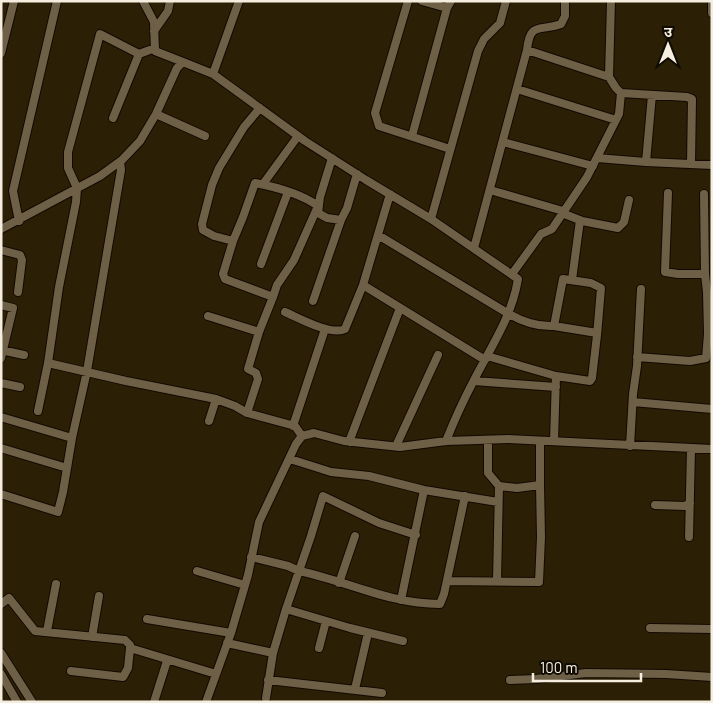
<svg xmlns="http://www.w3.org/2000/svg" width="713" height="703" font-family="Barlow,'Noto Sans Devanagari',sans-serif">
<rect width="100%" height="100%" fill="#2b2006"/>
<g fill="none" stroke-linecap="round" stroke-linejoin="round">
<defs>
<path id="minor" d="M143,1l11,21 1,29 28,11
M408,1l-33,112 4,13 71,23
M422,1l25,7
M712,1v12
M154,31l14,-20 2,-10
M527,50l82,27
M1,53l13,-52
M213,74l26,-73
M517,89l99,31
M621,93l66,4 5,2 -1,65
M156,114l49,22
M113,118l26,-64
M412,136l35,-128 4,-7
M503,142l90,24
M332,158l-12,39 -2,16 9,5 14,2
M597,158l49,4 66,3
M646,162l6,-67
M263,184l35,-48
M490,190l73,21
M668,193l-3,79 13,2h27
M562,213l20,8 36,7 6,-6 5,-22
M431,219l47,-168 6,-12 16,-16 6,-22
M19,221l-6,-30 44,-190
M1,229l99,-53 22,-16 18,-19 16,-27 21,-46 6,-6 30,12 92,67 61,39 65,39 87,60c-6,38 -28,69 -45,103 -10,19 -19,39 -27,59
M378,235l131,79c14,8 28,13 45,12
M233,241l10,-24 12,-34c21,4 45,10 63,23l-24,54 -17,25 -4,12
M474,248l53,-198c3,-29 12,-18 34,-26l4,-8v-15
M1,250l19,5 2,5 -4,32
M261,264l27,-72
M512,274l29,-40 11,-5 35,-52 32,-63 2,-21 -5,-5 -7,-11 2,-76
M572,280l8,-60
M363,285l122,75
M313,301l28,-81 6,-12 10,-34
M1,305l12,3 -12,50
M285,312c14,6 46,24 60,17l18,-44 27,-91
M208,316l51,16
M1,350l23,5
M487,356l69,20
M637,357l53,4 16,-3 2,-24 -1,-42 -2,-18 -1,-80
M48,363l78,18 90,18 19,7 12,7 48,13 7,10
M474,381l82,6
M1,383l19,4
M633,402l79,7
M38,411l10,-48 11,-76 17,-85 1,-14 -9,-20v-16l32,-118 39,20 16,-6
M247,413l11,-34 -2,-6 -8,-4 11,-37 14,-35 -48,-18 -2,-5 10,-33 -19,-5 -11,-6 -1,-6 10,-39 7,-17 25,-41 16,-19
M1,417l71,21 -9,54 -5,20 -57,-18
M209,421l7,-22
M293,426l32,-97
M72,438l15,-67 34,-201 -1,-8
M488,440v33l11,13 18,2 23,-3v-43
M554,441l2,-65 34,5 2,-3c4,-30 7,-60 9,-90l-10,-5 -28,-4 -9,47 43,7
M349,442l51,-134
M396,446l42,-91
M630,446l3,-52 4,-28 4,-77
M1,448l66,20
M290,459l41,13 38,4 55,14 74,12
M655,505l30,1 5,-3
M689,537l2,-88
M251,557l37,9 11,5 12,-35 12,-40 56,27 37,12
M197,571l48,14
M447,581l92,1 2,-45 -1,-52
M497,581l2,-95
M339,583l16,-47
M401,600l23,-110
M1,604l8,-6 26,33 90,9 5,5v3l86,26
M286,609l13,-38c48,10 90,33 141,33l4,-10 21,-98
M147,619l84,14
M650,628l62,1
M47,631l9,-47
M92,637l7,-41
M227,643l46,10 -7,45
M319,648l7,-27
M1,653l31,49
M273,653l13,-44 64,19 53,13
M71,671l52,6 5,-9 2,-20
M1,674l16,28
M268,680l114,13
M510,680l26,-1 50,-6 80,1 46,3
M355,689l13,-56
M154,702l13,-41
M206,702l25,-69 17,-58 11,-53 37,-78 6,-8 12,-3 30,8 56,6 46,-6 62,-2 204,10"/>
</defs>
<use href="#minor" stroke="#130900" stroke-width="10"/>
<use href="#minor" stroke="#6d6046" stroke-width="8"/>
</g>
<rect width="713" height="703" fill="none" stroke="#f5eedf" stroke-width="5"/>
<g transform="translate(668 45)" stroke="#0f0b03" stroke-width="4" paint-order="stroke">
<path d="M0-4L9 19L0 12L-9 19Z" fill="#f5eedf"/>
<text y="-8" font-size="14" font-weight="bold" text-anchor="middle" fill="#f5eedf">उ</text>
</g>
<path d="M533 673v8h108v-8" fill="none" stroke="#f5eedf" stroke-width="2.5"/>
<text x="540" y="673" font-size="15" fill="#f5eedf" stroke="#0f0b03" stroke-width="4" paint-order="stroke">100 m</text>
</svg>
